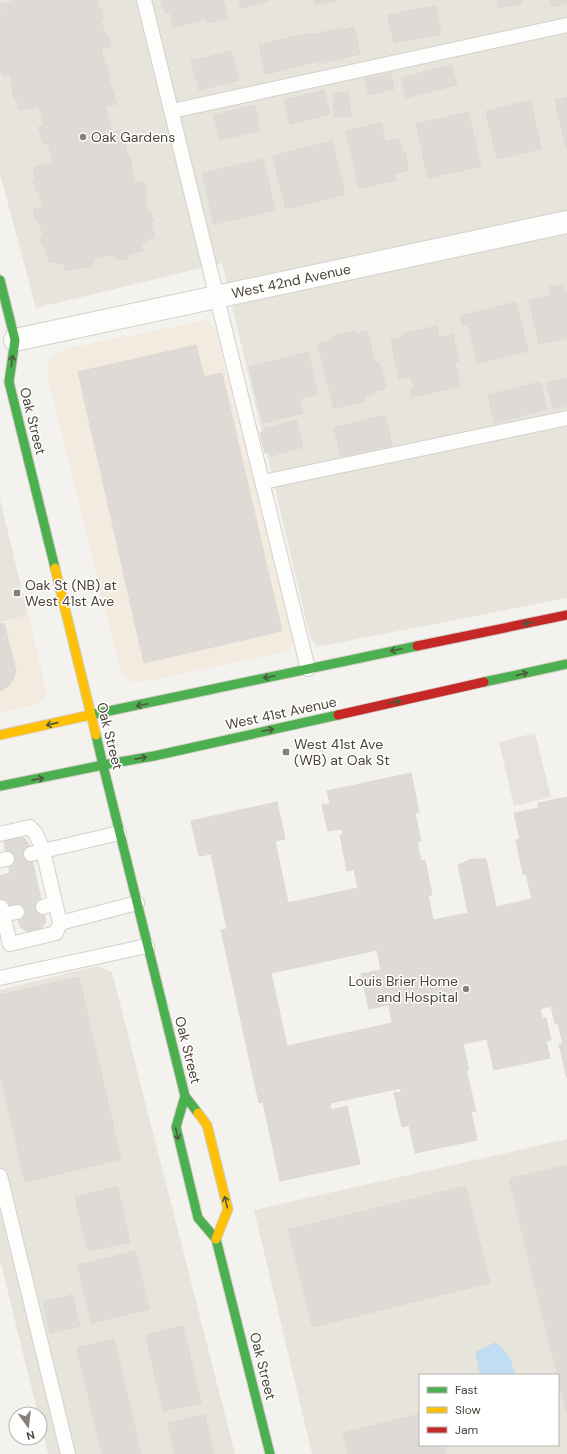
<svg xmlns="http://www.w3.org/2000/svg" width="567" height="1454" font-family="'DM Sans',sans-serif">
<rect width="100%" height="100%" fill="#f4f2ee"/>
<path fill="#e7e4dc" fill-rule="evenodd" d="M0,0h567v598l-250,49 -7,-10 -88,-374 -186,45 -36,-134z
M0,499l28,116 -28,7z
M97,966l15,6 123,482h-187l-8,-32v-8h-2l-38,-154v-270z
M567,1139v315h-255l-58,-244zM420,1375h138v70h-138z"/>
<path fill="#f3ebdf" d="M207,320l9,11 77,309 -4,11 -141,30 -14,1 -7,-3 -7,-9 -72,-293v-12l3,-7 7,-6 11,-4z
M28,615l16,65 2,15 -6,7 -10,4 -30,7v-91z"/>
<path fill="#e6e3df" d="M535,733l16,64 -37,9 -15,-64z"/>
<path fill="#c0ddf1" d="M496,1342l14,15 5,18h-35l-5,-23z"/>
<path fill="#dedbd6" stroke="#dcd9d4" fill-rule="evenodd" d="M16,0h80l2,8h3l3,11 -3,1 4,16 3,-1 3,11 -10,3 4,16h2l3,11 -2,1 9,27 -12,2 7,27 11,-3 3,11h-2l4,16 2,-1 4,28 10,-2 3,12 -3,1 4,15h2l4,11 -3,1 3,15 -7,2v3l-6,2 2,7 -15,3 1,4 -12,2 -1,-3 -2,1 -1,-4 -20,5 1,4 -3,1 1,2 -27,4 -1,-7 -7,1 -1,-3 -7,1 -4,-15h-2l-3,-10 3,-1 -4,-16 -3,1 -3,-12 10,-2 -4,-16h-3l-3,-11 3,-1 -3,-11 20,-5 -5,-20 -5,1 -5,-17 6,-1 -5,-20 -20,4 -2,-11h-3l-4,-25 -7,2v-3l-3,-1v-59h2l-2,-8z
M161,0h62l5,18 -21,5 -1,-4 -33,8 -3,-15 -5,2z
M239,0h31l-29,8z
M314,0h24l-23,5z
M497,0h24l1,4 -23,4z
M550,0h17v3l-15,4z
M436,6l5,28 -47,9 -6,-28z
M354,27l6,27 -42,10 -6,-29 29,-7v3z
M310,33l7,28 -52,13 -6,-29z
M231,51l8,29 -40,10 -8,-29z
M451,65l6,20 -51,13 -5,-20z
M391,73l3,16 -25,6 -4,-16z
M324,90l6,24 -40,10 -6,-24z
M348,92l3,24 -17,1 -1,-23z
M567,97v51h-1l-11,-48z
M530,100l11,49 -44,10 -11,-48z
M255,105l5,26 -41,9 -5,-25z
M468,112l13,54 -53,12 -12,-54z
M381,123l4,18 14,-2 3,13h3l4,18 -15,4 2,6 -37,8 -13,-57z
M332,141l13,53 -59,15 -13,-53z
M263,159l12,51 -61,14 -12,-51z
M563,284l2,8 2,-1v47l-28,6 -10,-44 22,-5 -2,-8z
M516,302l12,49 -51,12 -9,-38 -6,1 -2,-10z
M437,326l2,12 14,-4 6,28h-4l5,24 -48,11 -2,-7 4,-1 -3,-13 -12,3 -8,-39 12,-3 -1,-3z
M355,331v3l12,-3 8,32 4,-1 7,26 -12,3 1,3 -11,3 1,4 -31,7 -16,-64 17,-5 -1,-3z
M196,345l8,32 18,-4 60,258 -138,32 -66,-291z
M308,352l10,42 -19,5 4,14 -40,10 -14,-56z
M567,378v28l-14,3 -6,-26z
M540,382l7,27 -52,14 -7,-28z
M385,415l7,30 -51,11 -7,-28z
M296,420l7,27 -32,9 -1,-4 -5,1 -5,-20 4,-2v-2z
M4,623l12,48 -3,9 -5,6 -8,5v-67z
M411,773l8,39 -4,1 6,28 -4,1 4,19 4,-1 7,35 -4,1 5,24 35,-7 -10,-48 14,-6h14l10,48 36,-8 -6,-25h-3l-7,-34 4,-1 -6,-26 25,-5 -1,-5 29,-6v281l-8,-34h4l-5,-21 -3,1 -4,-18 -11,3 2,9h4l5,22 -5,1 4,17 -56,12 -7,-31 -24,5 6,26h-3l10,41 -5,1 6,28 -62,13 -6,-28 -7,2 -8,-34 7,-1v-4l-71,15 1,7 16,-4 13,58 -80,17 -17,-79 -4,1 -38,-173 6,-1 -16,-75 -12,2 -8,-35 86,-19 8,37 -10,2 13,62 70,-15 -4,-19 -7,2 -7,-36 3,-1 -1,-5 -14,2 -6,-26 8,-1 -3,-13zM377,950l4,20 -20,4 8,35 20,-4 3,18 -105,23 -16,-73z
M19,836l6,3 4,6 17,77 -7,9 -9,2 -10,-6 -5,-23 -15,3v-31l10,-3 -6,-30 3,-5z
M79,977l42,182 -96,23 -25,-109v-78z
M567,1165v248l-58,-234z
M466,1186l24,97 -178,44 -24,-97z
M117,1187l13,55 -42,9 -13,-54z
M135,1251l14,58 -58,14 -13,-58z
M72,1295l8,31 -30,7 -7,-31z
M183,1326l18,77 -38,8 -17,-76z
M114,1339l27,115h-39l-25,-106z
M420,1414v31h24l2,9h-98l-5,-21z
M205,1415l9,39h-39l-7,-31z"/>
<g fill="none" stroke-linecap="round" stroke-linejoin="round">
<defs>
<path id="lane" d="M144,0l164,669
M172,111l395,-86
M263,482l304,-64
M119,833l-76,18 17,72 77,-20
M0,834l30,-7 6,7 7,17 -12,3
M0,860l7,-1
M1,907l9,37 46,-11 4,-10
M43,907l12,-4
M2,915l15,-3
M0,978l147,-32
M0,1176l68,278"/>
<path id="street" d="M15,340l552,-118"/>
<path id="fast" d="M0,280l15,60 -6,42 46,186
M484,682l83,-18
M90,715l327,-69
M96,735l7,30 51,-9 184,-41
M0,786l103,-21 82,331 13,17
M185,1096l-9,31 22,91 18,21 54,215"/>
<path id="slow" d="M55,568l41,167
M0,735l90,-20
M198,1113l9,12 21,84 -12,30"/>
<path id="jam" d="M417,646l150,-31
M338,715l146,-33"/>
</defs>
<use href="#lane" stroke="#d2d0cb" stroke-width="16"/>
<use href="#street" stroke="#d2d0cb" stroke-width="24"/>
<use href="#fast" stroke="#d3cfc5" stroke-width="11"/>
<use href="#slow" stroke="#d3cfc5" stroke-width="11"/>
<use href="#jam" stroke="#d3cfc5" stroke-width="11"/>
<use href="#lane" stroke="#fdfdfc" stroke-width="14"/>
<use href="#street" stroke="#fdfdfc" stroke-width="22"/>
<use href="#fast" stroke="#4caf50" stroke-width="9"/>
<use href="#slow" stroke="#ffc107" stroke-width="9"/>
<use href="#jam" stroke="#c62828" stroke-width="9"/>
</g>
<defs><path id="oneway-shaft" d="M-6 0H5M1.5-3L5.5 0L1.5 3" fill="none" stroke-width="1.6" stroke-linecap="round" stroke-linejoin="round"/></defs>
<g stroke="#4b593e">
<use href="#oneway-shaft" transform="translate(12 361) rotate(-82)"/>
<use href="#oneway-shaft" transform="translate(529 623) rotate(168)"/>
<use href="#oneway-shaft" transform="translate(396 650) rotate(168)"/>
<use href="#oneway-shaft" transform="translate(522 674) rotate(-13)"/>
<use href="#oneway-shaft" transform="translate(269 677) rotate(168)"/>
<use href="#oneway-shaft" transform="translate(395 702) rotate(-12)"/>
<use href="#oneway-shaft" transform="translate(142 705) rotate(168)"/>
<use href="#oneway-shaft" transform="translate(52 724) rotate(167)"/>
<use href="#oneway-shaft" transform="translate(268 730) rotate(-12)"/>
<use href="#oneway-shaft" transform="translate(141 758) rotate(-11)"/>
<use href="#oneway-shaft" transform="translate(38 779) rotate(-11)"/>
<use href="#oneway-shaft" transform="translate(177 1134) rotate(77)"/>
<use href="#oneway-shaft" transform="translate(226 1202) rotate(-104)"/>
</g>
<g fill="#868178" stroke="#fff" stroke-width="1.5">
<circle cx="83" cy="137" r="4"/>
<rect x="13" y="589" width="8" height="8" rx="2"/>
<rect x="282" y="748" width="8" height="8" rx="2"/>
<circle cx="466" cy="989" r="4"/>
</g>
<g text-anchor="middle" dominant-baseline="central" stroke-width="3" stroke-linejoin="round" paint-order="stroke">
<g font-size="14" fill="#4b4439" stroke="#fff" text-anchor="start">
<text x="91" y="137">Oak Gardens</text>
<text x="25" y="585">Oak St (NB) at<tspan x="25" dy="16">West 41st Ave</tspan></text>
<text x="294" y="744">West 41st Ave<tspan x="294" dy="16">(WB) at Oak St</tspan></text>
<text x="458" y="981" text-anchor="end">Louis Brier Home<tspan x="458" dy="16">and Hospital</tspan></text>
</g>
<g font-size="14" fill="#4b4439" stroke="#fff">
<text transform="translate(291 281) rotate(-12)">West 42nd Avenue</text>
<text transform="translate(33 421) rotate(76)">Oak Street</text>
<text transform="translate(281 713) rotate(-12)">West 41st Avenue</text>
<text transform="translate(110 736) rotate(76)">Oak Street</text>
<text transform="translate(188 1050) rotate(76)">Oak Street</text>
<text transform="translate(263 1366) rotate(76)">Oak Street</text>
</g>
</g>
<rect x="419" y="1374" width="140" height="72" fill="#ffffff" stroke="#b7b4b0"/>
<rect x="427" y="1387" width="20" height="6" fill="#4caf50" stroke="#b7b4b0"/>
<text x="455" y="1394" font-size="12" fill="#4b4439">Fast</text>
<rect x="427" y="1407" width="20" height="6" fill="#ffc107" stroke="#b7b4b0"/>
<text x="455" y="1414" font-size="12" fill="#4b4439">Slow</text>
<rect x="427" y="1427" width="20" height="6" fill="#c62828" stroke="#b7b4b0"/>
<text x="455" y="1434" font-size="12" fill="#4b4439">Jam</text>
<g transform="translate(28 1426) rotate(165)"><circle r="19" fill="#ffffff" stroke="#b7b4b0"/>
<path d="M0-3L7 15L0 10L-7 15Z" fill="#868178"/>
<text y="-6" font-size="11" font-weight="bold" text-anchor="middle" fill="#4b4439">N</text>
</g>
</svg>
